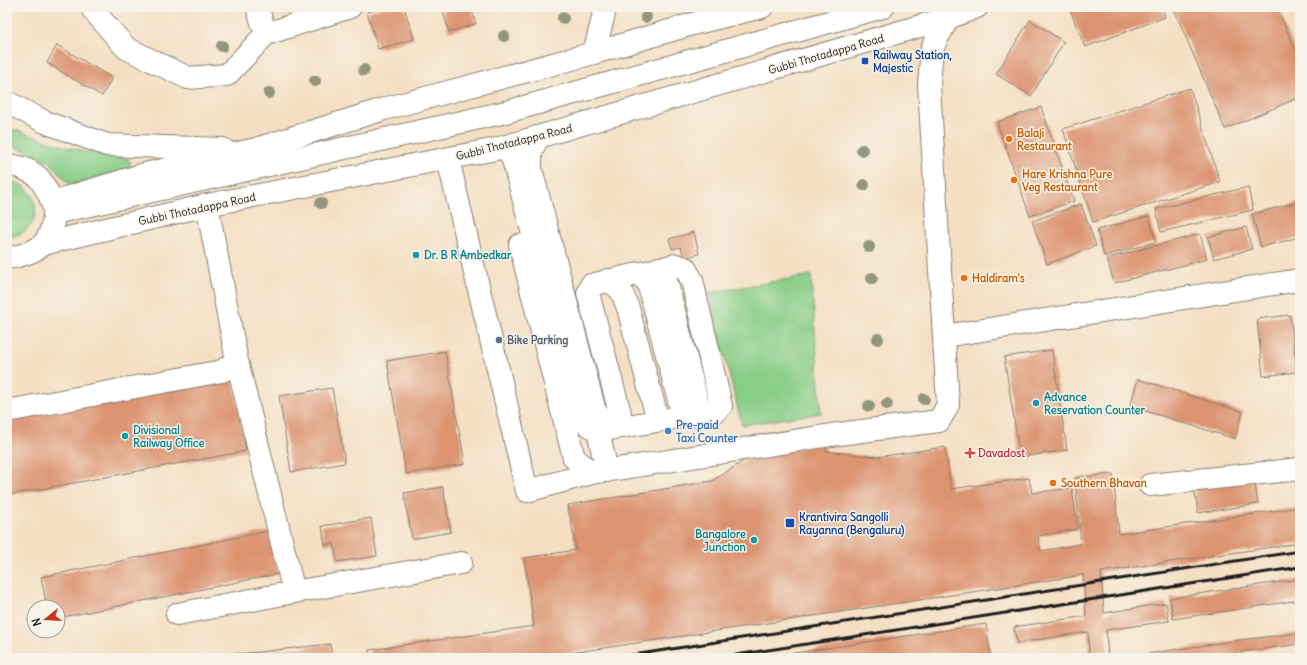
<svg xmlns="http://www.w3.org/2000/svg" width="1307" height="665" font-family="Delius,sans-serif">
<rect width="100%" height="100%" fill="#f7f3e8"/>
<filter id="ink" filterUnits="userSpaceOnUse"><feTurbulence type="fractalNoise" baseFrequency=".025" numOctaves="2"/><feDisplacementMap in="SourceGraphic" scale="8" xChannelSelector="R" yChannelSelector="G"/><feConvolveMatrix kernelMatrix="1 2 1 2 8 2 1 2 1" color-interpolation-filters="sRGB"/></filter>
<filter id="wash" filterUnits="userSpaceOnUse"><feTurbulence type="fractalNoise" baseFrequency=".012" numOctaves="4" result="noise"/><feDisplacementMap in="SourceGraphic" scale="16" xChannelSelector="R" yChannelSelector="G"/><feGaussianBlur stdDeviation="0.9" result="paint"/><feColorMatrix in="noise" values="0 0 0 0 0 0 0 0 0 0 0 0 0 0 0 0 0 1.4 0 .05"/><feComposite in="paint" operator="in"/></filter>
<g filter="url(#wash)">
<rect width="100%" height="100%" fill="#f4dfc3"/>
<path fill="#89ce88" stroke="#527552" d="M7,127c40,14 79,29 121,31l3,6 -3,5 -58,16 -21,-24 -42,-18z
M7,182c35,-2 41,53 0,55z
M811,275l10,138 -79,12 -33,-132z"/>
<g id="blocks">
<path fill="#db936f" d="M384,7h20l10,32 -36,10 -11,-37z
M456,7h15l5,17 -27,8 -6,-21z
M1069,7h93l3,10 -80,30z
M1173,7h104l23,53v37l-75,32z
M1030,20l34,22 -33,54 -35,-22z
M57,45l55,33 -10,18 -55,-33z
M1190,88l30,94 -127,40 -30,-93z
M1041,107l33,94 -44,15 -33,-94z
M1248,187l5,23 -92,22 -5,-23z
M1299,202l1,4v31l-39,10 -9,-33z
M1081,204l15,42 -49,18 -15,-43z
M1149,216l7,26 -52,14 -7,-26z
M1246,227l6,22 -38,10 -6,-22z
M694,232l5,22 -15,4 -3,-11 -9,2 -3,-10z
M1200,234l7,25 -93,24 -7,-25z
M1290,315l7,57 -34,4 -6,-57z
M1052,350l15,100 -47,7 -16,-100z
M445,351l20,113 -59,10 -19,-113z
M233,378l13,73 -237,44 -2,-12v-63z
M1138,379l105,33 -8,27 -105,-33z
M332,388l13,75 -54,9 -12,-76z
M825,444l1,7 51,6 68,-10 6,42 78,-11 3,15 40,-5 6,41 -40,7 3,15 40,-7 -6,-66 38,-4 6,60 181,-27v36l-199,29 3,41 62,-10 3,18 -63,9 2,28h-19l-1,-26 -71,11 -3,-16 72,-11 -3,-41 -545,83h-168l-1,-8 165,-24 -10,-68 52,-8 -8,-45 144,-24 30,-19v-5z
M1254,477l4,27 -60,9 -4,-27z
M443,487l8,45 -39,7 -8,-46z
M371,518l6,38 -40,6 -3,-19 -9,2 -3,-19z
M269,531l9,43 -220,44v-11h-11l-6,-30z
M1300,579v21l-127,19 -3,-21z
M986,624l5,34h-223v-1z
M1300,633v11l-59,8 1,3 -22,3h-100l119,-18z
M330,644l2,14h-99l-1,-3z"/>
</g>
</g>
<g filter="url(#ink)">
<use href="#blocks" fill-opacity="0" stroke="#887e70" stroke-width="1"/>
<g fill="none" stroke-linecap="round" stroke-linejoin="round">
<defs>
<path id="minor" d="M92,7l1,3 33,38 62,30 39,-3 39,-41 84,-27
M257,7l9,27
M594,53l10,-39 -1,-7
M7,102l38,20 62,23 116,4
M504,147l8,9 69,256 6,12 11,7 118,-20 5,-5 -29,-126 -7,-12 -9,-3 -85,20 -3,8 32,120 -2,9h-14l-9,-11 -64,-242v-17l7,-15
M448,159l79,332 65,-18
M52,202l93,-28 111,-25 128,-40 210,-56 102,-30 66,-16
M520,245l54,213 18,15 239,-38 108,-14 9,-16 -19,-320 3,-37 16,-30
M659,268l6,8 35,137
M639,273l9,10 35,133
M608,280l13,10 7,18 30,113
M944,336l355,-56 1,3
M237,361l57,231
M7,411l215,-40 15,-10 -30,-156
M598,431l9,40
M1150,485l150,-16
M177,614l117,-22 167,-29"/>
<path id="major" d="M7,166c10,-2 24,5 31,11 4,4 12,19 14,25 5,12 0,31 -8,41 -8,9 -26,14 -37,15
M54,213l452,-101 377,-105
M43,244l164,-39 289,-56 452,-131 29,-11"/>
</defs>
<use href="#minor" stroke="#887e70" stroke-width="24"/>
<use href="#major" stroke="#887e70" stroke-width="24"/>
<use href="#minor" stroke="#fff" stroke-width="22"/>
<use href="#major" stroke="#fff" stroke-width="22"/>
<path stroke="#1c1c1c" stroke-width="3" d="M614,658l686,-107
M717,658l583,-91"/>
</g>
<g fill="#92967c">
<circle cx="646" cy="17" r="6"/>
<circle cx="563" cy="18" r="6"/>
<circle cx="504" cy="36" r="6"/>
<circle cx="222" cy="46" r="6"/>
<circle cx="364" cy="70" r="6"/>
<circle cx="315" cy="81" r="6"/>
<circle cx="269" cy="93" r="6"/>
<circle cx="862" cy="150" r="6"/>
<circle cx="864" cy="185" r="6"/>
<circle cx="321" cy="203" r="6"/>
<circle cx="869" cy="247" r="6"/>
<circle cx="872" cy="278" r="6"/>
<circle cx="878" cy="339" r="6"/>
<circle cx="924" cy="399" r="6"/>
<circle cx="887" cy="404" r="6"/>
<circle cx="869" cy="406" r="6"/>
</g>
</g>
<g fill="#1a4fb4" stroke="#f7f3e8" stroke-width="1.5">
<rect x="861" y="57" width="8" height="8" rx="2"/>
<rect x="785" y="518" width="10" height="10" rx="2"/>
</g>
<g fill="#e8710a" stroke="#f7f3e8" stroke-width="1.5">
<circle cx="1009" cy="139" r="4"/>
<circle cx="1014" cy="180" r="4"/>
<circle cx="964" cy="278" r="4"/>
<circle cx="1053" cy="483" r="4"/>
</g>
<g fill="#0f9aa8" stroke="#f7f3e8" stroke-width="1.5">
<circle cx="416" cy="255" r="4"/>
<circle cx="1036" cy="403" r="4"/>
<circle cx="125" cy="436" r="4"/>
<circle cx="754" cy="540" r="4"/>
</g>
<circle fill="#5c6f8a" stroke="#f7f3e8" stroke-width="1.5" cx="499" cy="340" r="4"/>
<circle fill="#3f7fe0" stroke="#f7f3e8" stroke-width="1.5" cx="668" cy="431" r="4"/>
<path fill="#e0444e" stroke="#f7f3e8" stroke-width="1.5" d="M968 447h4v4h4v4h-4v4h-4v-4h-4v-4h4z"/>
<g text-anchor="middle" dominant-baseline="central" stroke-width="3" stroke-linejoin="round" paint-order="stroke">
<g font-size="11" fill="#1c1c1c" stroke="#f7f3e8">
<text transform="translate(826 54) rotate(-16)">Gubbi Thotadappa Road</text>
<text transform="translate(514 142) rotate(-14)">Gubbi Thotadappa Road</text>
<text transform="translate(197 209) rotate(-12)">Gubbi Thotadappa Road</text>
</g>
<g font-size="11" font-weight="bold" fill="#164399" stroke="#f7f3e8" text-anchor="start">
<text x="873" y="55">Railway Station,<tspan x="873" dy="13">Majestic</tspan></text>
<text x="799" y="517">Krantivira Sangolli<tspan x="799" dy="13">Rayanna (Bengaluru)</tspan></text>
</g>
<g font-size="11" font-weight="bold" fill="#c56008" stroke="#f7f3e8" text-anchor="start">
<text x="1017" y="133">Balaji<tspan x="1017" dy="13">Restaurant</tspan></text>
<text x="1022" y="174">Hare Krishna Pure<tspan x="1022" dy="13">Veg Restaurant</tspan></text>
<text x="972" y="278">Haldiram's</text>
<text x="1061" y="483">Southern Bhavan</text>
</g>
<g font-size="11" font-weight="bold" fill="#0d838f" stroke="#f7f3e8" text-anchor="start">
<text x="424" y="255">Dr. B R Ambedkar</text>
<text x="1044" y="397">Advance<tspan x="1044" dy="13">Reservation Counter</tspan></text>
<text x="133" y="430">Divisional<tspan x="133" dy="13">Railway Office</tspan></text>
<text x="746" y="534" text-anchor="end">Bangalore<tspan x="746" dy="13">Junction</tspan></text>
</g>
<g font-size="11" font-weight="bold" fill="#4e5e75" stroke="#f7f3e8" text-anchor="start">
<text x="507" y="340">Bike Parking</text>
</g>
<g font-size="11" font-weight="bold" fill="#366cbe" stroke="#f7f3e8" text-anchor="start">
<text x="676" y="425">Pre-paid<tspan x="676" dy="13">Taxi Counter</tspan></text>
</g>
<g font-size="11" font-weight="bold" fill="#be3a42" stroke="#f7f3e8" text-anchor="start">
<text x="978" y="453">Davadost</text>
</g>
</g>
<rect width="1307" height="665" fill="none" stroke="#f7f3e8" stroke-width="24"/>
<g transform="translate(46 619) rotate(252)"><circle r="19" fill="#f7f3e8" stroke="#9f9d96"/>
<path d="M0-3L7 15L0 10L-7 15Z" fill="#c8321e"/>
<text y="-6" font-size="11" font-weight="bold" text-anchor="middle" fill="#1c1c1c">N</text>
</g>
</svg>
